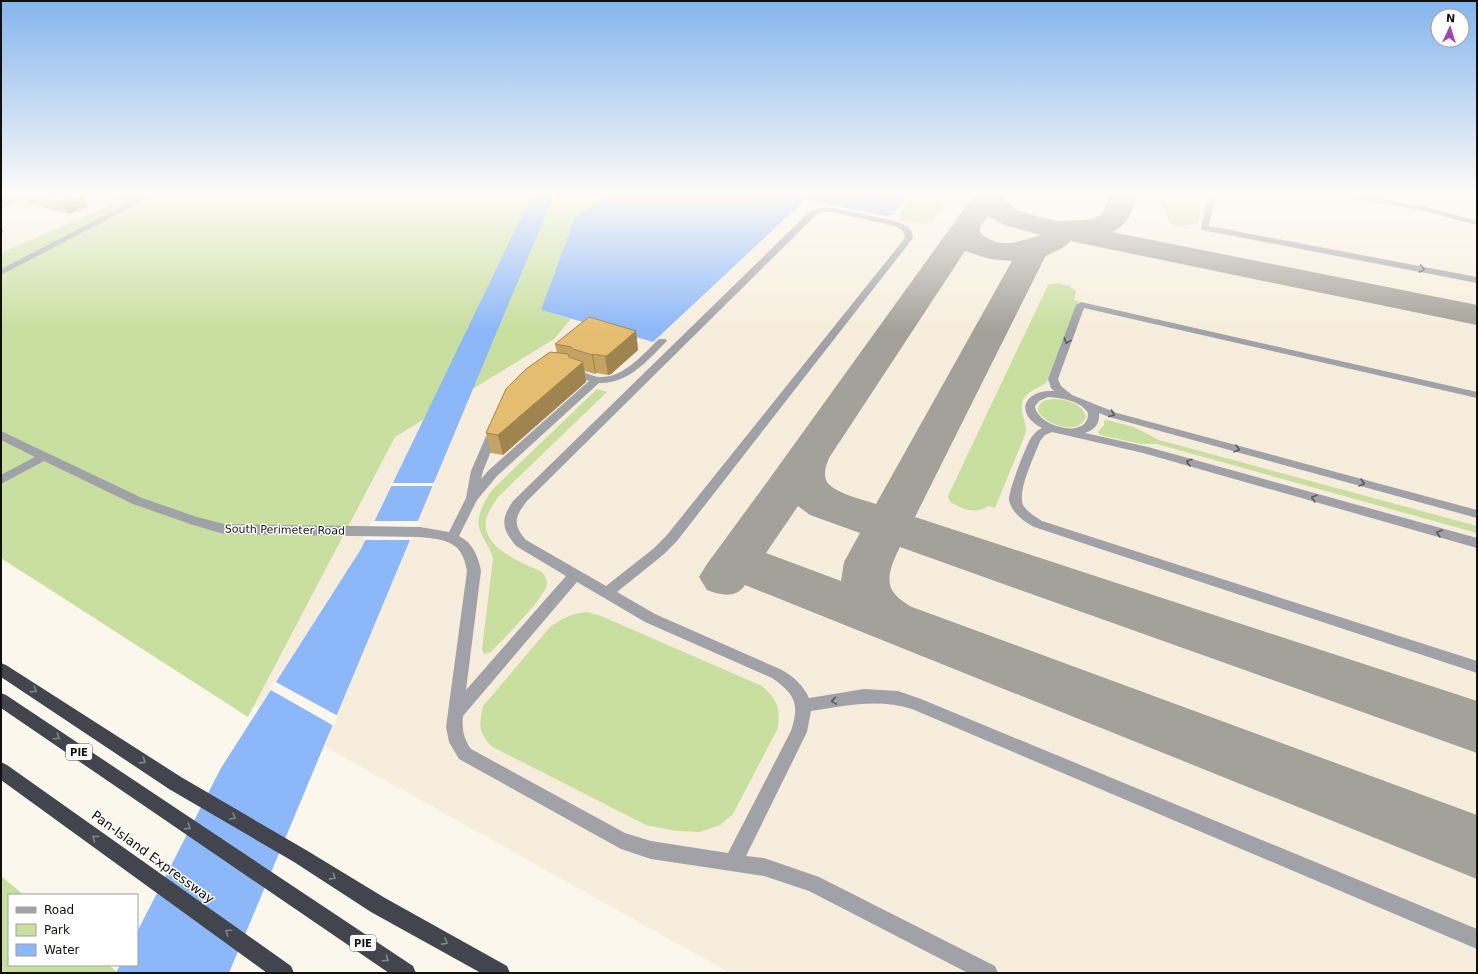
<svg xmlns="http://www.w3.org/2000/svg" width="1478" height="974" font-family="'DejaVu Sans',sans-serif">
<rect width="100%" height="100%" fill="#fcf7ed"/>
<path fill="#f6eddc" d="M1,195h1476v778h-747l-381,-213 -348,-200z"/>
<path fill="#c8df9f" d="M84,195h524l-33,22 -34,93 30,9 -17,20 -159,98 -147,280 -247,-159v-305l112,-49z
M916,195h35l-20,27 -5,2 -24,-3 -3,-2v-4z
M1046,195h26c-8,6 -14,10 -24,5z
M1161,195h43l-6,29 -20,2 -8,-2 -10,-26z
M1058,283l11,3 7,5 -2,9 5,1 -31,78 -2,4c-16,9 -28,12 -23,33 2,7 4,12 2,19l-30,73 -7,-2c-12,9 -26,3 -38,-4l-2,-6 100,-211z
M597,389l10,3 -108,104c-5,7 -11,15 -13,24 -5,28 37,43 56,52 3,4 5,7 5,12 -1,13 -45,56 -56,68l-7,2 -2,-5 11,-90c-2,-10 -8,-16 -12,-26 -7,-15 3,-32 12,-44z
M1053,399c13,0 28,4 33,17 -6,21 -40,9 -48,-5 0,-9 7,-11 15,-12z
M1107,420l27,7 25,13 318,86v7l-320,-89h-16l-41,-9 -2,-3 6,-7v-4z
M587,612l14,4 161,70c16,15 18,20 16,42l-45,86 -13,11 -20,7 -23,-1 -31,-6 -155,-79c-13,-16 -12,-19 -8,-40l67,-79c14,-10 21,-13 37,-15z
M1,876l23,19h-15v70h100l9,8h-117z"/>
<path fill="#a8c276" d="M1,195h33l-33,13z"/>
<path fill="#8cb7f8" d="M532,195h22l-325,778h-113l4,-8h17v-33l84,-164 140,-219z
M608,195h301l-17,20 -7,1 -79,-17 -153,143 -112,-32 34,-93z"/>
<path fill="#fcf7ed" d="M390,483h45l-1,3h-45z
M372,521h47l-7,19h-49z
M274,681l64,35 -4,10 -65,-37z"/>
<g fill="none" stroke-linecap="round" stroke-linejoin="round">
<path fill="#a4a19a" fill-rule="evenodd" d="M974,195h29l2,6 12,9 21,7 21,4 25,-1 8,-1 8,-4 4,-4 6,-16h26c-2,15 -9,31 -24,37l365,73v20l-407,-84c-5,8 -17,10 -25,16l-130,260 562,184v52l-577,-206c-6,12 -15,30 -8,43 4,7 13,13 20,17l565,208v64l-732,-294c-9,14 -25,10 -38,5l-8,-13 8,-13 63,-86zM988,216l16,9 37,10c-23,6 -39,16 -61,-2v-6zM965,251l25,8 22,2 -136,243c-12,-4 -46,-12 -50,-24 -3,-8 1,-16 3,-22zM798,506l12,9 50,18 -16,29 -3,19 -75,-28z"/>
<path fill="#a1a2a7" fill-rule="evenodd" d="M108,195h11l16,5 10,-5h9l-153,80v-6l128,-66z
M1208,195h8l-7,31 268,51v6l-275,-53 -1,-2z
M1341,195h16l65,11 55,15v4l-56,-15 -76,-13z
M823,208h10l66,14c8,4 14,7 14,16l-236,303 -14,14 -46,37 38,22 127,56c12,7 21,15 27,28l55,-9 34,2 23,8 556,230v20l-565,-240c-34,-11 -67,-3 -101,2l-4,21 -61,124 18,2 55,19 176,89 3,7h-30l-159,-82 -45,-15 -113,-17 -30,-10 -162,-90 -10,-17 -3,-15 21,-156c-5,-30 -20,-31 -47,-34l-196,-3 -34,-10 -57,-20 -89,-43 -43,23v-9l34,-18 -34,-17v-9l141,67 55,19 27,7 196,3 29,5 17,-34 5,-27 19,-44h8l2,2 -17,42 -2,8 8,-9 100,-89 -16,-6 -1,-2 1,-2c10,-2 18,6 27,6 24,1 43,-23 59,-38h6l2,2 -2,2c-18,18 -37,41 -66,40l-102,93 -20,24 -18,36c14,7 19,20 22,35l-15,119 100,-114 -50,-30c-14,-17 -16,-26 -3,-45l297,-290zM823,212h10l61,14c6,3 11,4 11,12l-238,297 -14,14 -47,37 -80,-46c-14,-16 -11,-24 1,-39l289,-286zM577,582l68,40 127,56c23,16 28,26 19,53l-63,122 -77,-12 -26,-8 -154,-84c-8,-11 -9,-20 -8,-33z
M1081,302l396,90v6l-393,-90 -26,71 3,7 11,9 45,18 360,97v8l-368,-101 -10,-4c1,10 -4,17 -14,20l63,14 329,91v10l-334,-95 -91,-21 -7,3 -5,6c-5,14 -23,50 -17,64 4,7 13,12 19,16l435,140v12l-443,-146c-11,-6 -22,-14 -25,-27 -1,-8 17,-54 22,-62 3,-4 6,-8 11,-10 -29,-15 -17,-39 12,-37l-3,-3 -3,-9 28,-74zM1048,397c14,1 33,4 40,16 1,28 -52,13 -53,-7l4,-5z"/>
<path fill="#42454d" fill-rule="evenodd" d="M1,663l5,2 175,112 125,73 79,48 122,68 3,7h-29l-110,-61 -77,-50 -125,-73 -168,-112z
M1,693l5,2 407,271 3,7h-27l-388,-265z
M1,762l6,3 284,201 3,7h-27l-266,-193z"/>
</g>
<path fill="#c5a361" d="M23,195h58l7,11 -19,8 -42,-11z
M1446,195h20l-2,3z
M636,331l2,19 -27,24 -3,1 -12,-2 -1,1 -10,-3 1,11 -83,73 -12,-2 -5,-20 71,-80 -2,-9z"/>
<path fill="#a0844f" d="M78,195h3l7,11 -19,8 -8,-13z
M1,228l3,4 -3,1z
M636,331l2,19 -27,24 -3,1 -3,-19z
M593,354l3,19 -1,1 -3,-19z
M583,362l3,20 -83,73 -5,-20z"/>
<path fill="#e5bd71" stroke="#a0844f" d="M37,195h41l-17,6z
M589,317l47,14 -28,24 -3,1 -12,-2 -1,1 -19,-6 -2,-2 -16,-3z
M550,352l18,2 1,3 14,5 -85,73 -12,-2 20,-44 20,-20z"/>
<defs><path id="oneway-chevron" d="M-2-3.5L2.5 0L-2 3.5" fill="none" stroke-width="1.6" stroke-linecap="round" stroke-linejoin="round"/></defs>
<g stroke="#59595a">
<use href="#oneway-chevron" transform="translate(1422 269) rotate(11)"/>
<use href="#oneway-chevron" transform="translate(1067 341) rotate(110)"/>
<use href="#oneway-chevron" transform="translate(1112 414) rotate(21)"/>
<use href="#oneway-chevron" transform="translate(1237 449) rotate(15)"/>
<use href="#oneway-chevron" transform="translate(1189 462) rotate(-164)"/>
<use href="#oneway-chevron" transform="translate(1362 483) rotate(15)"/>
<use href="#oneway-chevron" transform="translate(1314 498) rotate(-164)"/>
<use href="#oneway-chevron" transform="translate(1439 533) rotate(-164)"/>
<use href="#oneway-chevron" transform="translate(834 701) rotate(171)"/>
</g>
<g stroke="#84868b">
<use href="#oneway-chevron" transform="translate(34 690) rotate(32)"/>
<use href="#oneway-chevron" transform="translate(57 737) rotate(34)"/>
<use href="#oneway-chevron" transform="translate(143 761) rotate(33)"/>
<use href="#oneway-chevron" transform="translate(233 817) rotate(30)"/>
<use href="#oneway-chevron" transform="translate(188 827) rotate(34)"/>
<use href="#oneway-chevron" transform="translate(95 838) rotate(-144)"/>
<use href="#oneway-chevron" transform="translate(333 877) rotate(32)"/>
<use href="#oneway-chevron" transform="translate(228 932) rotate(-145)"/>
<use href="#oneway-chevron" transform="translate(445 942) rotate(29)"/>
<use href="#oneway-chevron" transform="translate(386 959) rotate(34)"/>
</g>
<linearGradient id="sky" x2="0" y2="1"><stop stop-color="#83b5ee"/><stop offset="0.59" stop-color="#fefbf7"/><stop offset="1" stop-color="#fefbf7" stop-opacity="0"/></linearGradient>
<rect width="1478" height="331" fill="url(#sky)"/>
<g text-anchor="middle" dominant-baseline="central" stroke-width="3" stroke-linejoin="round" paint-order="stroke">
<g fill="#fff" stroke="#585855" stroke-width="1">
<rect x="66" y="744" width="26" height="16" rx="3"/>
<rect x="350" y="935" width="26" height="16" rx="3"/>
</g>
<g font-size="10" font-weight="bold" fill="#11100c">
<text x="79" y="752">PIE</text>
<text x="363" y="943">PIE</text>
</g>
<g font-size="11" fill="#11100c" stroke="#fff">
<text transform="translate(285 530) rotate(1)">South Perimeter Road</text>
</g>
<g font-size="13" fill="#11100c" stroke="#fff">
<text transform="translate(153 857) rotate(36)">Pan-Island Expressway</text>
</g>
</g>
<rect width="1478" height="974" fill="none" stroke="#11100c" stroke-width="4"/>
<rect x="8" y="894" width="130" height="72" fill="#ffffff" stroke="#a09f9e"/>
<rect x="16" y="907" width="20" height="6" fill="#a1a2a7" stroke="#a09f9e"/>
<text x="44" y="914" font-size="12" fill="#11100c">Road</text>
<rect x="16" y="924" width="20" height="12" fill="#c8df9f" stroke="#a09f9e"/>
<text x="44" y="934" font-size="12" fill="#11100c">Park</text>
<rect x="16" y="944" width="20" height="12" fill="#8cb7f8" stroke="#a09f9e"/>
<text x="44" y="954" font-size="12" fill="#11100c">Water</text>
<g transform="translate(1450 28) rotate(4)"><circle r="19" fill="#ffffff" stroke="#a09f9e"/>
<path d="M0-3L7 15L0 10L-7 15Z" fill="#a443a9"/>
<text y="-6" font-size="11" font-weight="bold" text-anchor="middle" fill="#11100c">N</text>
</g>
</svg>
